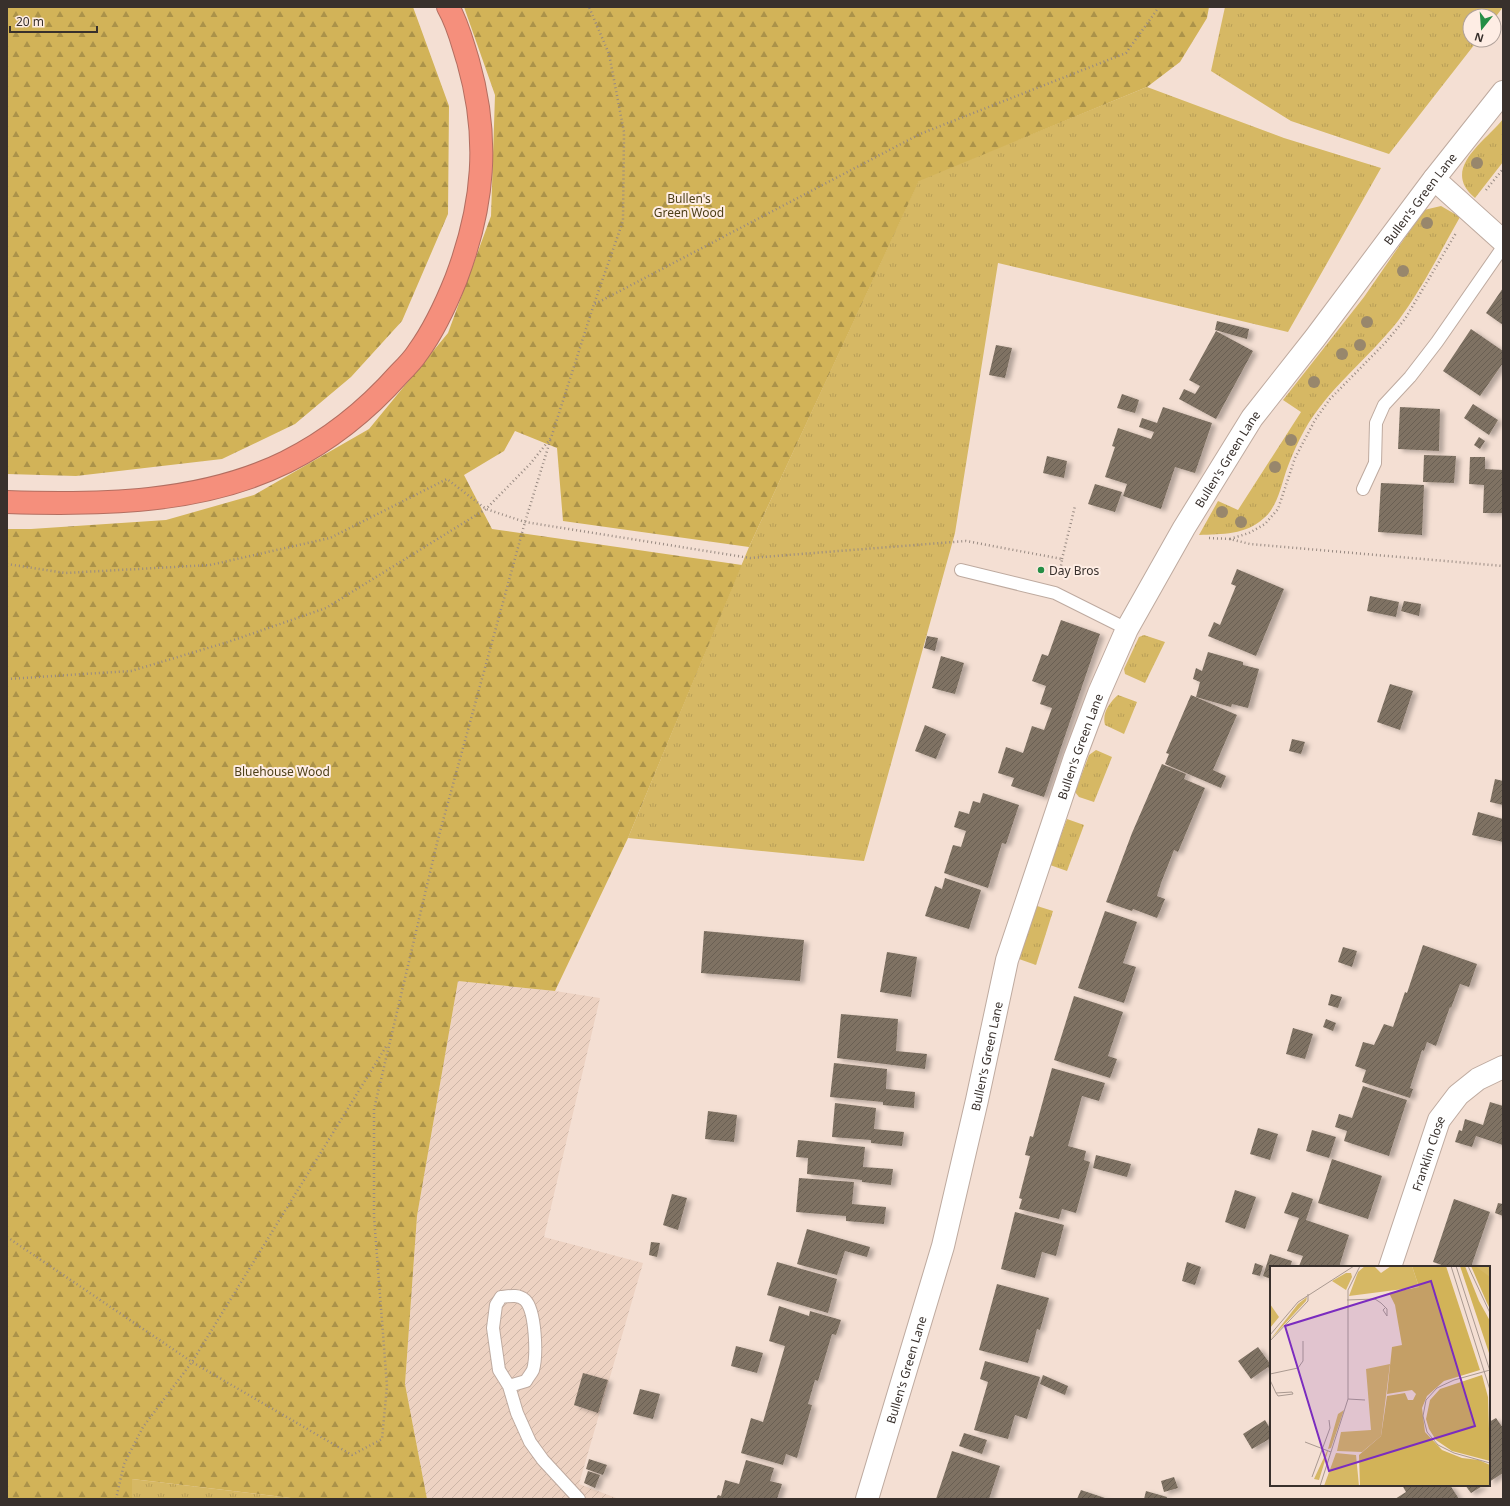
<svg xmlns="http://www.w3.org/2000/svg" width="1510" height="1506" font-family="'Noto Sans',sans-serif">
<defs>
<pattern id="industrial-furrows" width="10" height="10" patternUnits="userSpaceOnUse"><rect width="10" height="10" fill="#edd2c2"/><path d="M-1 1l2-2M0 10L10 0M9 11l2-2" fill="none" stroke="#ccb5a7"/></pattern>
<pattern id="grass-tufts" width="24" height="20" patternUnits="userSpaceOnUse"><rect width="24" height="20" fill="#d6b864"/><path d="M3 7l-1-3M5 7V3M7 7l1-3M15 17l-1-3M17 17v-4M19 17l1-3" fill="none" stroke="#b89e57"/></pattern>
<pattern id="forest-firs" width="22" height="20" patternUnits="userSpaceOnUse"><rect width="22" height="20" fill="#d2b358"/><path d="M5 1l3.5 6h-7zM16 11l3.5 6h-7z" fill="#ab9249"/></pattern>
<pattern id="building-hatch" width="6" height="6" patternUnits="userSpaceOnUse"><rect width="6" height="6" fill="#7f7263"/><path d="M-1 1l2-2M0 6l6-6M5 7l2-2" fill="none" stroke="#695e52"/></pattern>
<filter id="shadow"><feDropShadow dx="4.5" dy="2.5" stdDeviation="2" flood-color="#0004"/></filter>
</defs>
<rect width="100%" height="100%" fill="#f4dfd3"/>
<path fill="url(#industrial-furrows)" d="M458,981l97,10 45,7 -56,239 99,26 -64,221 40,15h-192l-22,-115 12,-168z"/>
<path fill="url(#grass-tufts)" d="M1225,7h278l-9,12v-3h-24v24h8l-89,114 -98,-33 -80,-50z
M1147,87l137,51 97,30 -93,164 -290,-69 -43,270 -91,328 -236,-23 121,-291 170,-367z
M1503,119v43l-28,36c-35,-29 10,-56 28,-79z
M1441,206l19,11c-20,35 -38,72 -62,104 -30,38 -70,67 -94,110 -6,11 -12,24 -16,35 -7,18 -9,39 -24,52 -18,17 -42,16 -65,17l19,-34 20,9 63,-98 -18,-12 81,-103 60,-87z
M1144,635l21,7 -20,41 -20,-9 -1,-5 15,-32z
M1118,695l19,7 -13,32 -19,-9c-3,-12 4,-22 13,-30z
M1096,750l16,7 -18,45 -15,-5 -4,-5 14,-37z
M1067,819l17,6 -17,46 -17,-6z
M1037,906l16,5 -17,54 -17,-6z
M132,1479l167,20h-167z"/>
<path fill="url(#forest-firs)" d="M7,7h406l36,99 -1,108 -46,107 -51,56 -56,47 -73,35 -146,17 -69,-2z
M464,7h745l-2,11 -27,44 -33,25 -228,94 -170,366 -186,-26 -6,-73 -42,-17 -11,20 -40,24 28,54 250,36 -114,273 -73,153 -97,-10 -41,235 -12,168 22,115h-128l-167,-20v20h-125v-970h24l135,-9 88,-25 115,-66 79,-96 43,-117 4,-121z"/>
<path fill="url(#building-hatch)" filter="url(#shadow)" d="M1503,288v37l-17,-12z
M1217,321l32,8 -2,10 -32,-9z
M1471,329l32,22v12l-23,33 -37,-25z
M1216,331l37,20 -37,68 -37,-20 5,-10 11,5 5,-8 -11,-6z
M996,345l16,3 -7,30 -16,-3z
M1122,394l17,6 -4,13 -18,-5z
M1473,404l25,16 -9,15 -25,-17z
M1163,407l49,16 -17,50 -20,-6 -14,42 -38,-13 4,-12 -22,-7 10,-30 -3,-1 6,-18 33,11 3,-7 -15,-5 3,-9 15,5z
M1400,407l40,2 -1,42 -41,-2z
M1479,437l6,4 -5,8 -6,-4z
M1424,455l32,1 -2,27 -31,-1z
M1047,456l20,5 -3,17 -21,-5z
M1470,457h15v12l18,1v43h-20l1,-28 -15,-1z
M1381,483l43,2 -2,50 -44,-3z
M1095,484l27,8 -7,20 -27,-8z
M1237,569l47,20 -28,67 -48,-20 6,-14 6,3 16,-39 -5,-2z
M1370,596l29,6 -3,15 -29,-6z
M1404,601l17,3 -2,12 -18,-5z
M1061,620l39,14 -56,163 -33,-11 3,-8 -16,-5 8,-26 17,6 9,-27 12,4 8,-22 -12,-4 6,-18 -14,-5 10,-27 6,2z
M927,636l11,2 -3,13 -11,-3z
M1208,652l35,10v3l16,4 -11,39 -16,-4 -1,3 -35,-10 4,-15 -7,-3 3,-11 6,3z
M941,656l23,7 -9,31 -23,-6z
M1390,684l23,7 -13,39 -23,-8z
M1191,695l46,20 -24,55 13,6 -5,12 -56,-24 4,-10 -3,-1z
M925,725l21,9 -10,25 -21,-8z
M1292,739l13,3 -4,12 -12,-3z
M1162,764l24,10 -2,5 21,9 -27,64 -4,-2 -13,33 -4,13 8,3 -8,19 -24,-9 -1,2 -26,-9 26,-69z
M1495,779l8,2v24l-13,-3z
M983,793l36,12 -13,39 -4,-1 -14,45 -44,-15 9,-28 8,2 5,-16 -12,-4 5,-16 10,3 4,-13 7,2z
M1478,812l25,7v23l-31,-7z
M945,878l36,12 -12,39 -44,-13 10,-30 7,3z
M1105,911l32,11 -14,41 13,4 -12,36 -46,-15z
M704,931l100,9 -4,41 -99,-8z
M1423,945l54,19 -8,23 -9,-3 -9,24 -1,-1 -14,39 -9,-4 -3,9 -2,-1 -12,38 3,1 -3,9 -48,-16 4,-12 -11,-4 8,-24 11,3 10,-21 9,3 12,-35 2,1z
M1343,947l14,4 -5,16 -14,-5z
M887,952l30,5 -6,40 -31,-5z
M1331,994l11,3 -4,11 -10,-3z
M1074,996l49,16 -15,44 9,3 -7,19 -56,-18z
M841,1014l57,5 -2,32 31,3 -2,15 -88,-11z
M1326,1019l10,4 -3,8 -10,-4z
M1293,1028l20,6 -8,25 -19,-5z
M834,1063l53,6 -1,20 29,3 -1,16 -31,-3v-3l-53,-5z
M1052,1068l53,15 -6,18 -17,-5 -14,50 18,5 -2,9 6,2 -14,51 -14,-4 -3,10 -40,-10 3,-10 -3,-1 11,-42 -5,-1 5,-19 3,1z
M1363,1086l44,14 -18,56 -45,-15 3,-10 -12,-4 4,-13 13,4z
M1490,1102l13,4v39l-27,-9 -4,11 -17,-5 4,-12 3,1 3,-12 18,6z
M835,1103l41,5 -2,21 30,3 -2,14 -31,-3v-3l-39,-3z
M708,1111l29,4 -3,27 -29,-3z
M1258,1128l20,6 -8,26 -20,-6z
M1312,1130l24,7 -7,21 -23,-7z
M798,1140l67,7 -2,20 30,2 -2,16 -29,-3v-2l-55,-6 1,-16 -12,-1z
M1096,1155l35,9 -4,13 -34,-9z
M1332,1159l50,17 -14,43 -50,-16z
M799,1178l55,4 -2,22 34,3 -2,17 -38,-3v-5l-50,-4z
M1235,1190l21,7 -11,32 -20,-7z
M1292,1192l21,7 -7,21 43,15 -10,32h-38l-2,-1 4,-10 -16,-5 12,-33 -15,-5z
M672,1194l15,4 -9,32 -15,-5z
M1454,1199l36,13 -19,55h-23l-15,-5z
M1498,1203l5,1v12l-8,-3z
M1015,1212l49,13 -8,31 -14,-4 -7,26 -34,-9z
M807,1229l63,18 -3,10 -22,-6 -8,24 -40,-11z
M651,1242l9,1 -3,14 -8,-2z
M1270,1254l22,7 -2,6h-19v12l-8,-3z
M777,1262l60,17 -9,34 -61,-18z
M1187,1262l14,5 -6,18 -13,-4z
M1255,1263l8,3 -3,10 -8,-2z
M997,1284l52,14 -9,32 -3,-1 -9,34 -49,-13z
M779,1306l30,10 1,-5 31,9 -5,15 -4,-1 -14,47 -3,-1 -7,24 4,1 -15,53 -11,-4 -3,11 -42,-12 10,-35 12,4 22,-76 -16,-5z
M736,1346l27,7 -6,20 -26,-7z
M1258,1347l13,18v6l-3,-4 -17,12 -13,-18z
M985,1361l55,16 -13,42 -12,-4 -7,24 -34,-9 14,-48 -8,-3z
M583,1373l25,7 -10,33 -24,-8z
M1043,1375l25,11 -3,9 -25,-11z
M640,1389l20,5 -7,25 -20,-5z
M1496,1418l7,10v45l-14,9v-60z
M1265,1420l6,10v8l-19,11 -9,-15z
M964,1433l23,7 -5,14 -23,-8z
M952,1451l48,15 -11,33h-53z
M589,1459l18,6 -4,10 -17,-6z
M746,1460l28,8 -4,13 12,3 -5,15h-61l2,-4 3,1 4,-16 14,4z
M588,1471l12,4 -5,13 -11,-5z
M1174,1477l4,11 -14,4 -3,-11z
M1402,1485h48l9,14h-64l11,-7z
M1465,1485h19l-13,8z
M1081,1490l27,9h-31z
M1146,1491l21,6 -1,2h-22z"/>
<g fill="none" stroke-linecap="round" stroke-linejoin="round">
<defs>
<path id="lane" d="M1363,489l12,-26 1,-40 8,-18 26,-28 27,-35 66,-95
M961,570l94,23 72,36
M509,1386l17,-5c2,-4 5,-7 7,-11 4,-14 3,-59 -8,-70 -7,-6 -15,-4 -24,-3l-5,8 -3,23 6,42 10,16 8,27 13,29 13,18 36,39"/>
<g id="street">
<path d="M1434,179l69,62"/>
<path id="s1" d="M1390,1267l49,-147 19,-25 20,-16 25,-12"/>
<path id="s2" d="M867,1499l76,-253 34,-146 30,-140 68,-203 24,-64 28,-64 57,-101 68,-110 63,-80 119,-159 69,-87"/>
</g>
<path id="highway" d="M7,502c93,3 194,2 279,-40 44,-22 81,-52 113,-88 7,-7 14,-14 19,-22 16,-22 28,-48 38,-73 28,-74 34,-141 12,-218 -6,-19 -10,-37 -20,-54"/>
</defs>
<use href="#lane" stroke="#beaa9f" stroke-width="14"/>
<use href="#street" stroke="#beaa9f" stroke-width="24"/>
<use href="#highway" stroke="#b36e60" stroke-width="24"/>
<path stroke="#988a82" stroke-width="2.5" stroke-dasharray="1 3" stroke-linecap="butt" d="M1486,190l17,-21
M595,304l325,-170 206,-81 33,-46
M1209,538l21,1 20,5 253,22
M1230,539l19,-6 16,-9 13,-15 17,-51 20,-38 15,-21 55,-56 20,-24 51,-86
M1062,559l13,-53
M7,564l58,9 145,-8 120,-27 117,-59 39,30 39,13 225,36 216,-17 96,18 -2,14
M7,679l124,-8 97,-29 98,-34 160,-99 44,-45 21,-26 43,-134 29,-83 1,-89 -15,-78 -20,-47
M7,1237l185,125 160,93 30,-16 5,-53 -13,-169v-108l64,-270 87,-317 26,-84
M116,1499l8,-35 19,-37 49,-65 195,-317"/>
<use href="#lane" stroke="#fff" stroke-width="12"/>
<use href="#street" stroke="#fff" stroke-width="22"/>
<use href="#highway" stroke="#f58f7c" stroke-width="22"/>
</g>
<g fill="#98876c">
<circle cx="1477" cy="163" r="6"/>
<circle cx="1427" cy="223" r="6"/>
<circle cx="1403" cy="271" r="6"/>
<circle cx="1367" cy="322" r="6"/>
<circle cx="1360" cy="345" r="6"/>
<circle cx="1342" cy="354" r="6"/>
<circle cx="1314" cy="382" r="6"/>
<circle cx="1291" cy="440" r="6"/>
<circle cx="1275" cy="467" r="6"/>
<circle cx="1222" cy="512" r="6"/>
<circle cx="1241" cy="522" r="6"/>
</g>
<circle fill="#248e45" stroke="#feede4" stroke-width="1.5" cx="1041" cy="570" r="4"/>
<g text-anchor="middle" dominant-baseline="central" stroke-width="4" stroke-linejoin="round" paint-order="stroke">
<g font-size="12" fill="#4d3f18" stroke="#feede4">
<text x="689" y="198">Bullen's<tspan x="689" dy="14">Green Wood</tspan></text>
<text x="282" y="771">Bluehouse Wood</text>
</g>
<g font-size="12" fill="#38302c" stroke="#feede4">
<text stroke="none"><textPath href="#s2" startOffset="1431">Bullen's Green Lane</textPath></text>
<text stroke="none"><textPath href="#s2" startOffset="1107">Bullen's Green Lane</textPath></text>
<text stroke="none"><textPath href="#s2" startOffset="783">Bullen's Green Lane</textPath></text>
<text stroke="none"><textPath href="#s2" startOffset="459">Bullen's Green Lane</textPath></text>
<text stroke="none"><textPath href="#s1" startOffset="120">Franklin Close</textPath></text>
<text stroke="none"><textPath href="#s2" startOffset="135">Bullen's Green Lane</textPath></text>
</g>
<g font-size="12" fill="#38302c" stroke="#feede4" text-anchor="start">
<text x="1049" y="570">Day Bros</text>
</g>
</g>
<g transform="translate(1270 1266)">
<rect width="220" height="220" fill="#f4dfd3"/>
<path d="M95,0h9l7,7 10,-7h21l7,21 -70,9 9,-24zM76,7h5l1,4 -6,13 -14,-9zM37,31l-1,4 -36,39 28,-36zM0,38l9,13 -9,11zM120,98l-9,72 -19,16 -25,-1 4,-19 30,-2 -5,-61zM74,144l-13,38 -3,1 10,-35zM58,185l-9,29 -5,-1 13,-28zM66,187l20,2 3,31h-35z" fill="#d6b864"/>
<path d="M142,0h34l34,104 -36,11 -17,15 -5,12 3,24 17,18 20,8 17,2 11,5v21h-130l-1,-31 22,-19 6,-40 18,-3 3,7h5l3,-6 -4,-4 -25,4 5,-47 10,-2 -7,-40 -6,-12 30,-6zM190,0h5l14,35 11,20v35zM201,0h19v43l-3,-6zM212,109l6,22 2,64 -38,-10 -16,-11 -7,-11 -3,-10 4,-19 10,-11z" fill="#d2b358"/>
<path d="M205,0h15v11z" fill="#d6b864"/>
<path fill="none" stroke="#a99990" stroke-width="1" d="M181,0l39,124M186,0l34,105M198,0l22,47M77,34l28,-1 6,4 6,6v7l-4,-6 2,-2M0,69l28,-33 56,-36M0,75l38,-40v-7M220,104l-36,10 -17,8 -11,12 -3,16 4,16 11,13 16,8 36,10M0,108l28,-6 5,-7v-20M0,114l6,13 2,3 15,-2 -1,-2 -16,1M78,133l17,1M35,176l26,10M42,211l18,-49 -1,-8M50,220l28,-87v-109l12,-24"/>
<path fill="#7b2cbf" fill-opacity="0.15" stroke="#7b2cbf" stroke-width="2" d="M161,15l44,145 -146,45 -44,-145z"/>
<rect width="220" height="220" fill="none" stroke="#38302c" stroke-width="2"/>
</g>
<rect width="1510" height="1506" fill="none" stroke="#38302c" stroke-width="16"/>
<g transform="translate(1482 28) rotate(197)"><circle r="19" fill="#feede4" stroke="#afa19a"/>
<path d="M0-3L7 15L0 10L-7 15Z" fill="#248e45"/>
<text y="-6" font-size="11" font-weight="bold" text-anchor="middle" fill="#38302c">N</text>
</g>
<path d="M10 26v6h87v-6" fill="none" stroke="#38302c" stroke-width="2"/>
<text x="16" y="26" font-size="12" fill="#38302c" stroke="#feede4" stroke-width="3" paint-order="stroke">20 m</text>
</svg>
